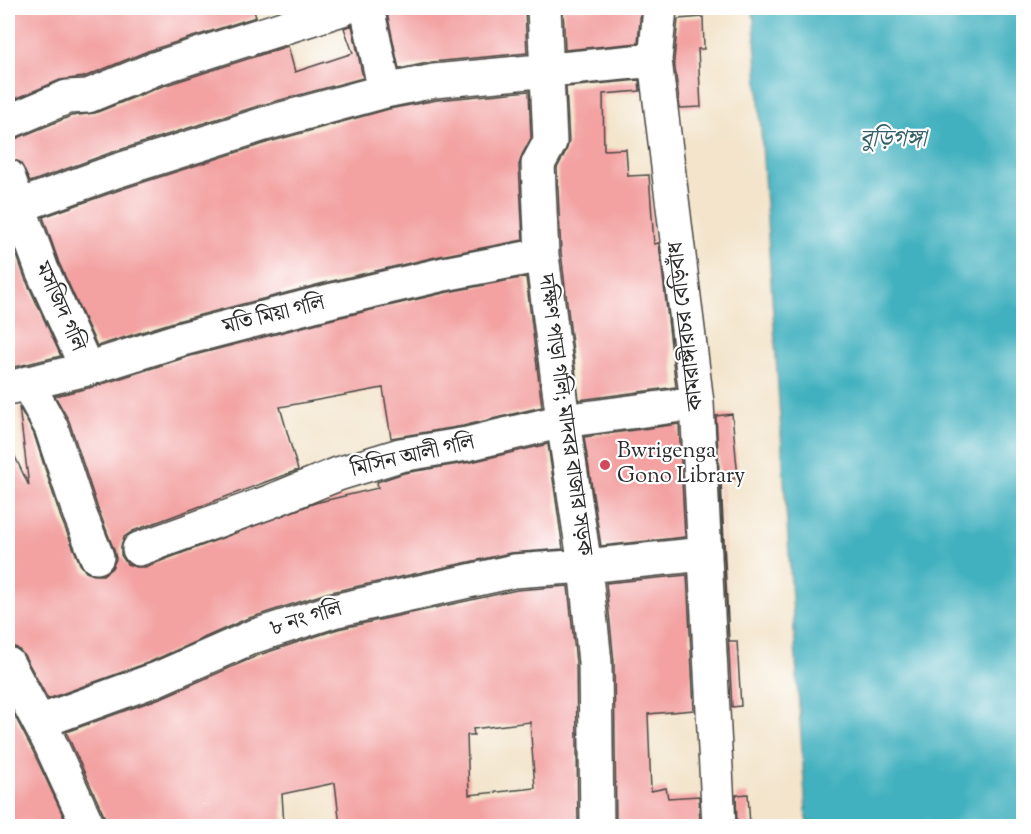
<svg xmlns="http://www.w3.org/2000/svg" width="1031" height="834" font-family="'Sorts Mill Goudy','Noto Serif Bengali',serif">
<rect width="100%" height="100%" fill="#fff"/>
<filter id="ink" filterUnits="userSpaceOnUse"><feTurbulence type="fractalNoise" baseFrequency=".0167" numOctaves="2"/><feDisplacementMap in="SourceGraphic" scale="12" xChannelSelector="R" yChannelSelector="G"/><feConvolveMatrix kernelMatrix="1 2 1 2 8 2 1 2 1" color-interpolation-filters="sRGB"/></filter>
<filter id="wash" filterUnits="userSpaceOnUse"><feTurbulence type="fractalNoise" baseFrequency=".008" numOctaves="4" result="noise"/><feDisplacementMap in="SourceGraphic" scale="24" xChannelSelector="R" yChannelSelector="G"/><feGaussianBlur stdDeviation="1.35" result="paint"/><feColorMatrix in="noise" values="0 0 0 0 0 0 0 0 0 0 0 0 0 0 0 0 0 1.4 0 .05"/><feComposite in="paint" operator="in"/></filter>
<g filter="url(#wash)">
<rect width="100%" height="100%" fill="#f3e4cb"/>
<path fill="#43b1bf" stroke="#376e75" stroke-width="1.5" d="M753,8h270v818h-216z"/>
<g id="blocks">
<path fill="#f3a1a1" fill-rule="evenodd" d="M8,8h245l3,9 -108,34 -64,26 -24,3 -52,22z
M386,8h139l2,45 -95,9 -33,7z
M563,8h78l-3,35 -73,7z
M703,17l1,32h-6l3,58 -21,1 -6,-48 4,-41z
M352,25l11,53 -105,28 -148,47 -80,29 -10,-20 -12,-4v-18l7,-1 56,-23 24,-3 65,-26 128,-41 7,26 58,-19 -9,-25z
M639,80l1,11 -37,3 1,56 22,-1 2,27 21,-1 5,69 5,-1 17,144 -97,13 -18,-147 -4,-85 9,-17 3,-9 -3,-55z
M529,91l2,47 -9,17 -3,10 4,75 -83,16 -112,26 -151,39 -80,25 -38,-83 -16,-46 79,-28 147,-47 120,-33 48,-9z
M8,230l17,48 36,78 -47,11 -6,-50z
M526,277l16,130 -79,19 -72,12 -8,-50 -103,19 18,63 -165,61 -9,6 -3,9v9l6,9 9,3h9l170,-64 63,-15 -1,-6 27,-9 67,-11 77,-18 15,105 -53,4 -183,40 -81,26 -96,43 -102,37 -24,-44 -7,-7 -9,-3v-203l21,44 -10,-79 15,27 27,84 19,46 6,8 8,3h9l9,-7 4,-9 -2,-9 -17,-44 -28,-85 -14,-25 38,-9 94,-30 150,-39 111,-26z
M732,414l6,64 -17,2 8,161h8l4,65 -9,1 -16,-291z
M679,424l6,113 -84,9 -17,-109z
M687,575l7,135 -46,4 3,77 15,-3 2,10 31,-2 1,30h-84l-2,-164 -8,-79z
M568,586l8,77 2,163h-238l-5,-43 -53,11 2,32h-177l-2,-8 -39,-86 97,-35 96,-42 79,-26 179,-39zM530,722l5,66 -66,7 -2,-60h7l-1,-6z
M8,703l25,48 35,75h-60z
M748,794l2,32h-13l-1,-31z"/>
</g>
</g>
<g filter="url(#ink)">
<use href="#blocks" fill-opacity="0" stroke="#494743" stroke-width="1.5"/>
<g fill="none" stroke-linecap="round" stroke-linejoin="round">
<defs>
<path id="minor" d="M367,8l18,83
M544,8l6,134 -12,22 4,91 21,166 22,145 10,96 2,164
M660,8l-5,52 42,343 22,423
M8,122l59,-25 21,-1 66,-27 191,-61
M8,176l34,94 45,99
M19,206l97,-35 148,-47 121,-33 49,-10 221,-21
M27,383l24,44 28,85 18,45
M8,388l79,-19 95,-30 151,-39 111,-26 98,-19
M139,549l130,-47 69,-28 62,-19 67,-11 96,-23 134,-18
M8,664l42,79 38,83
M39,722l118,-43 95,-42 81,-26 181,-40 71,-5 120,-12"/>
</defs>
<use href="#minor" stroke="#494743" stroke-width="36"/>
<use href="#minor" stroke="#fff" stroke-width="33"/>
</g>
</g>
<circle fill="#d1495b" stroke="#fff" stroke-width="2" cx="605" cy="465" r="6"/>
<g text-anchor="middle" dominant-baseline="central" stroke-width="4.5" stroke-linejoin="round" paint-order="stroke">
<g font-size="22" fill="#2b2b2b" stroke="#fff">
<text transform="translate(59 307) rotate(66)">মসজিদ গলি</text>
<text transform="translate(274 316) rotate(-14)">মতি মিয়া গলি</text>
<text transform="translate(687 326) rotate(-97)">কামরাঙ্গীরচর বেড়িবাঁধ</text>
<text transform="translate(564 415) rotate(82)">দক্ষিণ পাড়া গলি; মাদবর বাজার সড়ক</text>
<text transform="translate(413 457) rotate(-13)">মিসিন আলী গলি</text>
<text transform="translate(306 620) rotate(-17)">৮ নং গলি</text>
</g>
<g font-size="22" fill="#2b2b2b" stroke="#fff" text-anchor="start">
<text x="617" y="452">Bwrigenga<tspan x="617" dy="25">Gono Library</tspan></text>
</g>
<g font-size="24" font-style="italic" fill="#356166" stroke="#fff">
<text x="893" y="140">বুড়িগঙ্গা</text>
</g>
</g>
<rect width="1031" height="834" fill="none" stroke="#fff" stroke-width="30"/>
</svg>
